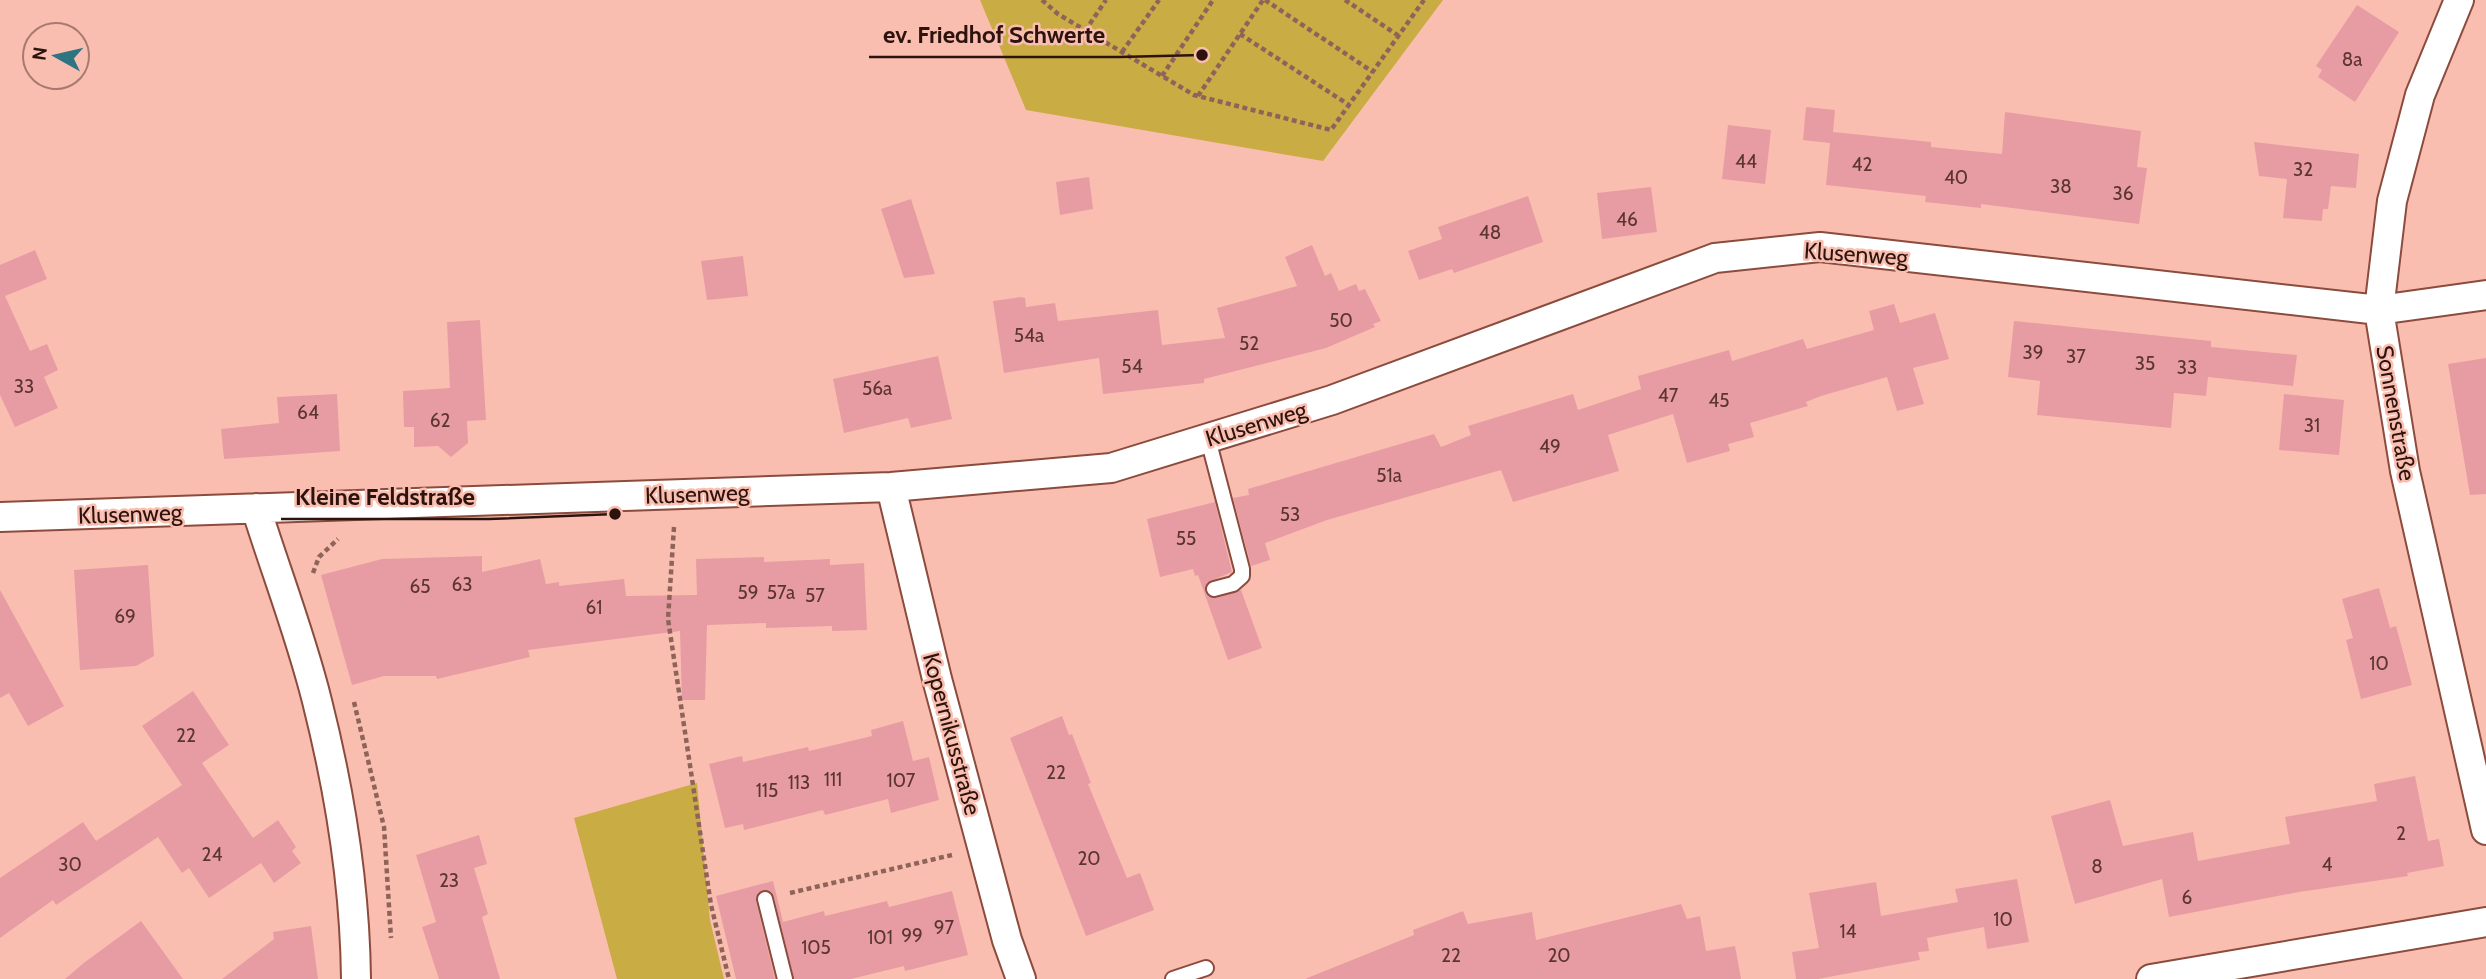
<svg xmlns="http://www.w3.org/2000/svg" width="2486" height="979" font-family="Cabin,sans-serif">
<rect width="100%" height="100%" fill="#fabeb0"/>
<path fill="#caac44" d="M980,0h463l-120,161 -297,-51z
M697,783l13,137 14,59h-107l-43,-161z"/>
<path fill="#e79ca3" d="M2357,5l42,27 -44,70 -37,-25 4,-7 -6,-4z
M1806,107l29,3 -2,22 98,10v5l71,7 3,-42 136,19 -4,36 10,1 -8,56 -158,-20v4l-56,-6 1,-6 -100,-11 4,-42 -27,-3z
M1728,125l43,5 -6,54 -43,-5z
M2254,142l105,12 -3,34 -25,-2 -3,23h-5l-1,12 -39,-3 4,-39 -28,-3z
M1089,177l4,32 -33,6 -4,-33z
M1651,187l6,45 -55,7 -5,-46z
M1528,196l15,46 -89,31 -2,-4 -33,11 -11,-29 34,-12 -4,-12z
M911,199l24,75 -31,4 -23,-69z
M1312,245l13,31 6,-3 8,18 17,-7 3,7 6,-2 16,32 -8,3 2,3 -49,21 -122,31v4l-101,11 -4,-36 -95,15 -11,-72 28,-4 4,1 1,9 29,-4 3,18 100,-11 4,35 63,-7 -8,-30 80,-22 -12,-29z
M35,250l12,29 -42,17 25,55 17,-7 11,26 -14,7 14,31 -43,19 -15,-32v-130z
M743,256l5,40 -41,4 -6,-39z
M1894,304l6,19 35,-10 14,46 -36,9 11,36 -27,7 -10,-34 -66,19 -15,6 2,4 -58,17 4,14 -26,7 2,7 -43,12 -14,-49 -65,21 11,36 -106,31 -12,-32 -174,50 -62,23 5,17 -19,6 -18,-68 16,-3 -1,-6 186,-55 7,13 30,-12 -3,-9 105,-32 5,16 63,-21 -3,-13 91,-26 3,11 71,-22 4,10 67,-19 -5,-19z
M480,320l6,100 -19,1 1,22 -17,14 -13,-11 -24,1v-20h-10l-1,-36 47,-3 -3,-66z
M2014,321l197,20v6l86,8 -4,31 -85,-9 -2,19 -32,-3 -3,35 -134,-13 3,-34 -32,-4z
M938,356l14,63 -41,9 -3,-10 -64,15 -11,-54z
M2486,358v136l-16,1 -22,-131z
M337,394l3,57 -116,8 -3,-30 58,-6 -2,-26z
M2284,394l60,6 -5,55 -60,-5z
M1215,502l17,70 -24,10 -3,10 11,6 25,-8 21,58 -34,12 -30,-85 -3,1 -2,-7 -33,8 -13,-58z
M482,556v16l58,-13 6,25 13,-2v4l65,-7 2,17 71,-1 -1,-36 68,-2v5l66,-3v6l34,-2 3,67 -35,1v-5l-66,2v-5l-59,2 -2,75h-23l-2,-69 -152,19 2,7 -93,22 -1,-3h-52l-32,9 -31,-110 61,-16z
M148,565l6,91 -18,10 -56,4 -6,-100z
M2379,588l11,40 6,-2 16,59 -51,14 -15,-59 7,-2 -11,-39z
M0,590l64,116 -36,20 -19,-33 -9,5z
M193,691l36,54 -27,18 51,75 25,-18 18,27 -4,4 9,12 -27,20 -13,-20 -52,35 -20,-30 -7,5 -24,-36 -102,68 -3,-5 -53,38v-60l83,-56 13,19 86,-56 -40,-59z
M1062,716l7,19 3,-1 19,49 -3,1 39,94 13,-5 14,37 -68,26 -76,-198z
M903,721l10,40 16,-4 10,43 -48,13 -3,-14 -63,16 -2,-5 -79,20 -1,-6 -18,4 -16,-64 33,-8 1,6 65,-15 1,4 63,-15 -1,-6z
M2415,776l13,65 11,-2 5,27 -37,7 1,3 -109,16 -130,25 -7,-38 -87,25 -24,-88 59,-16 13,46 70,-14 5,29 92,-17 -5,-27 92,-16 -3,-17z
M479,835l8,29 -13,4 14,46 -6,3 18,62h-61l-17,-52 14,-5 -20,-67z
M2017,879l12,63 -42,7 -3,-22 -57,11 2,13 -11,1 2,8 -102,19h-22l-4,-27 27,-4 -10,-55 67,-11 5,34 77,-14 -3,-13z
M773,881l10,41 41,-11 1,5 62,-15 2,6 63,-16 16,64 -63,16 -1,-5 -53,13h-57l-20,-82 -11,-7 -5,3 -2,8 19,78h-39l-20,-83z
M1681,904l6,15 13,-3 6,35 29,-5 6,33h-436l109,-44 -1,-5 50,-19 5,13 64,-12 4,28z
M141,921l42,58h-118l20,-17z
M311,926l7,53h-96l52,-40 -1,-7z"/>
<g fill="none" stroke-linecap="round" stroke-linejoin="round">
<defs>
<path id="lane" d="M1208,439l34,130v7l-9,8 -19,5
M765,899l20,80
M1173,979l33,-11"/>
<path id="street" d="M2459,0l-39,95 -28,106 -13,109 26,161 81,359
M891,487l46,192 70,261 14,39
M256,508c20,64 45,128 61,193 23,91 38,184 39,278
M0,517l891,-30 220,-19 221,-68 383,-142 105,-11 559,63 107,-15
M2151,979l335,-57"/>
</defs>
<use href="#lane" stroke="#8b4b3d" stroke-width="18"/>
<use href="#street" stroke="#8b4b3d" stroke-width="32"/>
<path stroke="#8e645a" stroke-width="4.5" stroke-dasharray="5 3.5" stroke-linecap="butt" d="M1042,0l16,14 136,81 137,35 93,-130
M1265,0l108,72
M1345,0l54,36
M1085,31l21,-31
M1240,34l109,71
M1122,52l37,-52
M1162,76l51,-76
M1198,96l65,-96
M674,527l-6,92 43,286 18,74
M313,573l6,-16 19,-18
M354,702l30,125 7,111
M790,893l162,-38"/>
<use href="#lane" stroke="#fff" stroke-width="14"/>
<use href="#street" stroke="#fff" stroke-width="28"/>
</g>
<g text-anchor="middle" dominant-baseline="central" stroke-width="5" stroke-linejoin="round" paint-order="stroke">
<g font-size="19" fill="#5c3532">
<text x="2352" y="59">8a</text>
<text x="1746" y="161">44</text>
<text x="1862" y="164">42</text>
<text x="2303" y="169">32</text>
<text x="1956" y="177">40</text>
<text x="2061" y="186">38</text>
<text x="2123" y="193">36</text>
<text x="1627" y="219">46</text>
<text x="1490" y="232">48</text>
<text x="1341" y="320">50</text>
<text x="1029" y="335">54a</text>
<text x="1249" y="343">52</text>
<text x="2033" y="352">39</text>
<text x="2076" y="356">37</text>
<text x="2145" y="363">35</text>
<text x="1132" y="366">54</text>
<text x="2187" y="367">33</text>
<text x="24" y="386">33</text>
<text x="877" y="388">56a</text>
<text x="1668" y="395">47</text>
<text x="1719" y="400">45</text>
<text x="308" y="412">64</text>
<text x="440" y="420">62</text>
<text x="2312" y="425">31</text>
<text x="1550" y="446">49</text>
<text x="1389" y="475">51a</text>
<text x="1290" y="514">53</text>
<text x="1186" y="538">55</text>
<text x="462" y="584">63</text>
<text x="420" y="586">65</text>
<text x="748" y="592">59</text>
<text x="781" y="592">57a</text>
<text x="815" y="595">57</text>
<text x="594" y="607">61</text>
<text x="125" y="616">69</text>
<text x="2379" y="663">10</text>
<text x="186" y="735">22</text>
<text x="1056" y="772">22</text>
<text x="833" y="779">111</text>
<text x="901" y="780">107</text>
<text x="799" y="782">113</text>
<text x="767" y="790">115</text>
<text x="2401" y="833">2</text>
<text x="212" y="854">24</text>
<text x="1089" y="858">20</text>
<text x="70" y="864">30</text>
<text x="2327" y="864">4</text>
<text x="2097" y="866">8</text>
<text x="449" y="880">23</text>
<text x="2187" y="897">6</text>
<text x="2003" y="919">10</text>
<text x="944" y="927">97</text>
<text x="1848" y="931">14</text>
<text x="912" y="935">99</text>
<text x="880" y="937">101</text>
<text x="816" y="947">105</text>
<text x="1451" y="955">22</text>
<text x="1559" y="955">20</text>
</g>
<g font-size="23" fill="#2d130d" stroke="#fabeb0">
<text transform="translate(1856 254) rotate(4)">Klusenweg</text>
<text transform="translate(2396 413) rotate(80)">Sonnenstraße</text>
<text transform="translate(1256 424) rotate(-17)">Klusenweg</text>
<text transform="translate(697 494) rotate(-2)">Klusenweg</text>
<text transform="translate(130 514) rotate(-2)">Klusenweg</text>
<text transform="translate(952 734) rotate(75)">Kopernikusstraße</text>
</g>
</g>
<path fill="none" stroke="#2d130d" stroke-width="2.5" d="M1202 55L1119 57H869M615 514L489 519H281"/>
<g fill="#2d130d" stroke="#fabeb0" stroke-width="2.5">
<circle cx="1202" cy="55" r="7"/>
<circle cx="615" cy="514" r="7"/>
</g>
<g font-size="24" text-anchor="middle" font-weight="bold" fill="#2d130d" stroke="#fabeb0" stroke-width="5" stroke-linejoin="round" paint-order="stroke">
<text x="994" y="43">ev. Friedhof Schwerte</text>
<text x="385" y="505">Kleine Feldstraße</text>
</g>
<g transform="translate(56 56) rotate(278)"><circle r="33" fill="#fabeb0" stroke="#a87a6f" stroke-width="2"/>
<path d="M0-5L12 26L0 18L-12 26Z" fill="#2e7482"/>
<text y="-10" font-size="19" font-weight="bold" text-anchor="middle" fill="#2d130d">N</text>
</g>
</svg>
